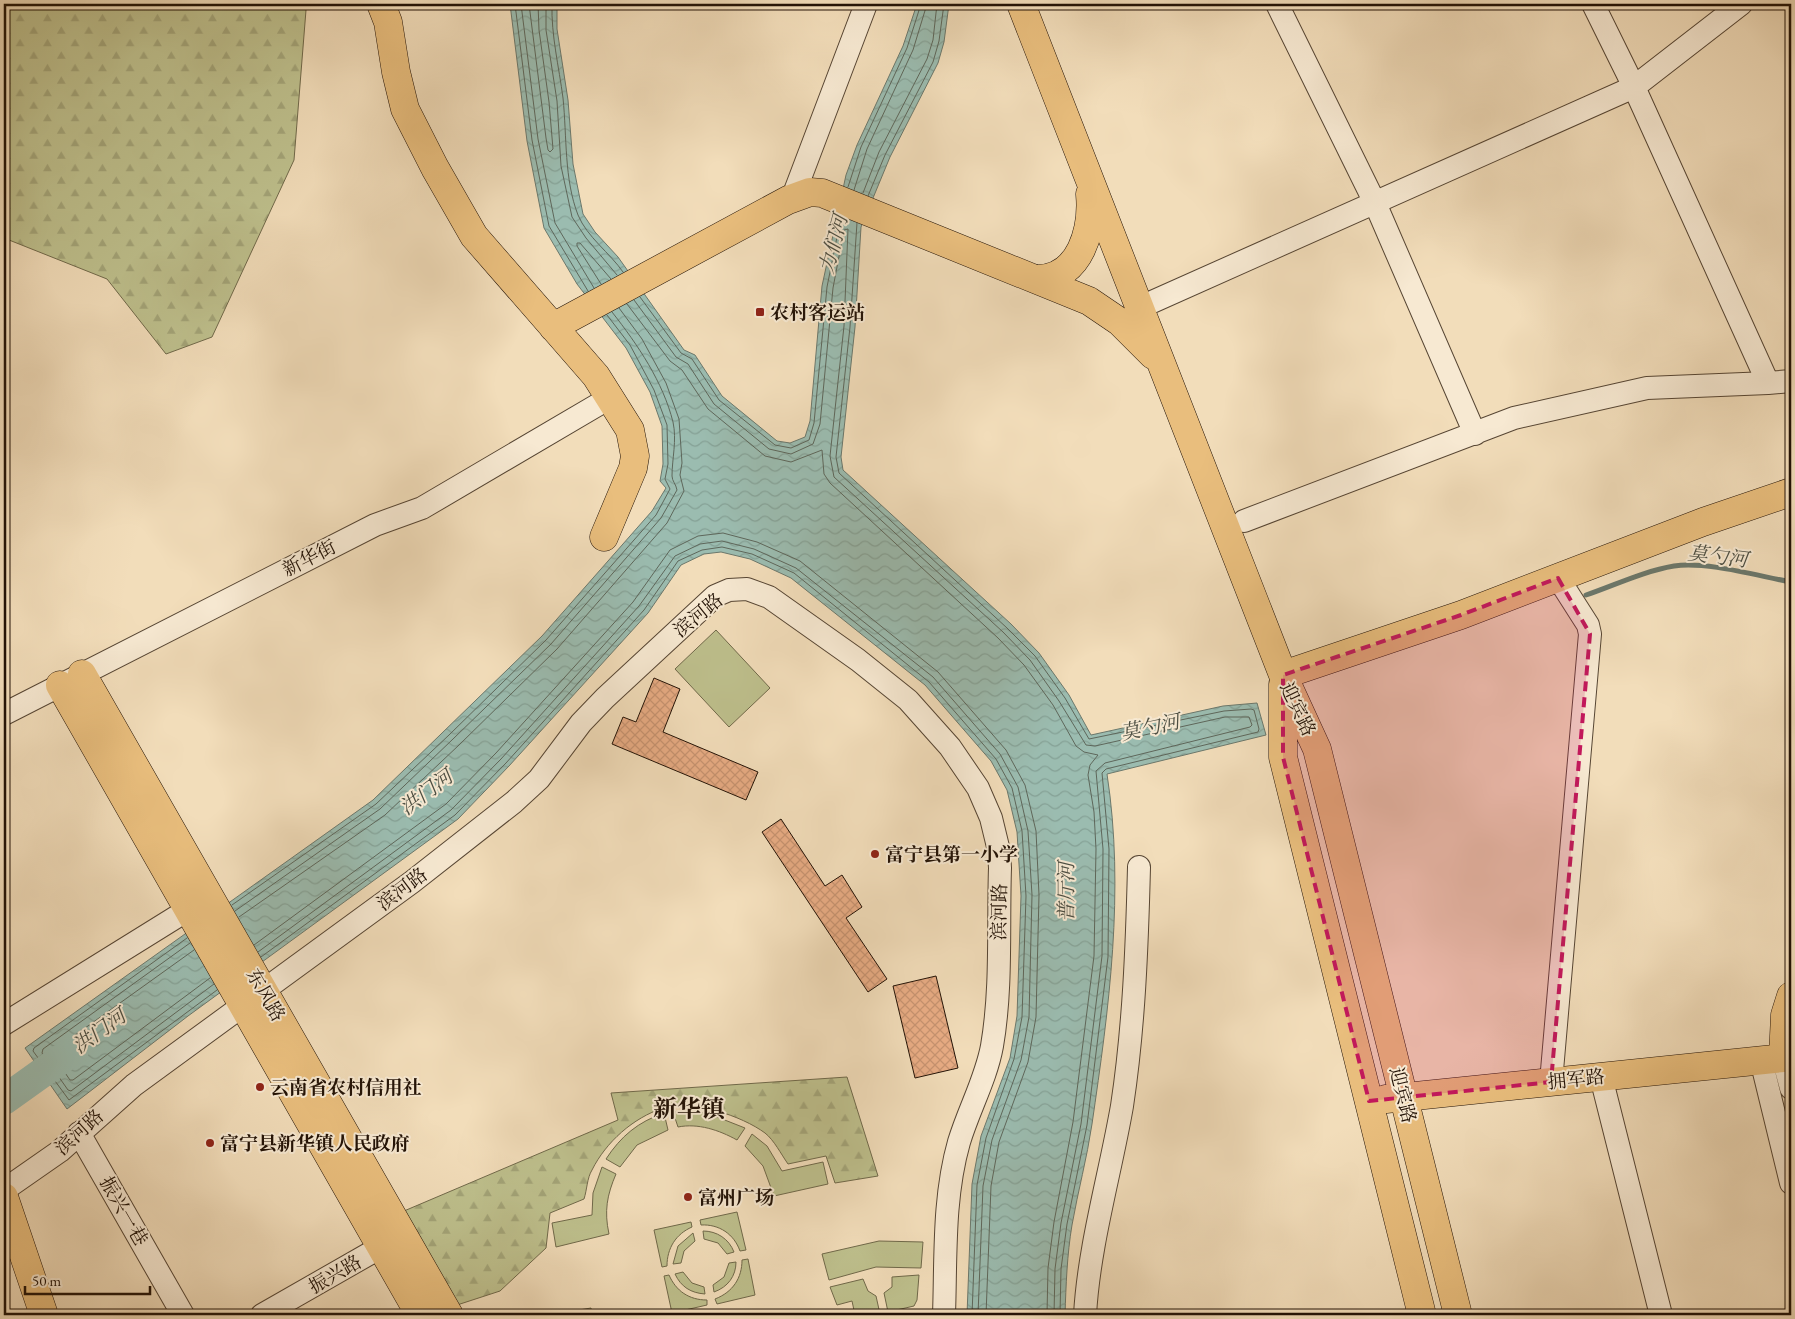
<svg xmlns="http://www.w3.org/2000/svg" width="1795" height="1319" font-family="'EB Garamond','Noto Serif SC',serif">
<defs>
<pattern id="forest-firs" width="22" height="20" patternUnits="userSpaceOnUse" patternTransform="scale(1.25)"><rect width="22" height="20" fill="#bec08d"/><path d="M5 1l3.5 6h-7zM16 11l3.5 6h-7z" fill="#a3a478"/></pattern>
<pattern id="water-waves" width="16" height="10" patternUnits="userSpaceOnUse" patternTransform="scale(1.25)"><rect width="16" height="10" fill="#9bbcb0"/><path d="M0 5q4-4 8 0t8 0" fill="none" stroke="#85a196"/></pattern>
<pattern id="building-cross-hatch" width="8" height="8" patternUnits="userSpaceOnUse" patternTransform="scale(1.25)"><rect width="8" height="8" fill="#e8ac84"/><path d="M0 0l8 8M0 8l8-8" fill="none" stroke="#c79370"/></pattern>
</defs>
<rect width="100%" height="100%" fill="#f2ddba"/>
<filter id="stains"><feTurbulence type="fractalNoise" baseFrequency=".004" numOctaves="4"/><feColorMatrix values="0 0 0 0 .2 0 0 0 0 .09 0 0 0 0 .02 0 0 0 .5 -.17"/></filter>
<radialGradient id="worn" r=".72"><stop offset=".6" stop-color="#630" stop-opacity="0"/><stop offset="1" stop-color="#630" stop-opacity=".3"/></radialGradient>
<path fill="#bec08d" stroke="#70694a" d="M716,630l54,58 -41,39 -54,-58z
M687,1111l20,2 38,15 -8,12c-18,-10 -39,-17 -59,-13l-5,-15z
M664,1113l4,17 -31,15 -17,22 -14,-8c15,-23 32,-37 58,-46z
M752,1134l15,12 15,25 41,-9 5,22 -54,12 -11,-30 -18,-20z
M602,1167l14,7c-9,21 -12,37 -7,60l-53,13 -4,-24 40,-8 1,-22z
M737,1212l9,38 -6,1c-6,-17 -21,-27 -39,-26l-1,-5z
M691,1222l1,5c-16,7 -25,21 -25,39l-5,1 -8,-37z
M703,1231c14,0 26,8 31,21l-7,2 -9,-11 -14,-4z
M693,1233l2,8 -11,10 -3,12 -8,1 5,-18z
M879,1241l44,1 -2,26 -45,-1 -47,13 -7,-26z
M748,1259l7,36 -38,9 -2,-5c18,-7 27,-21 27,-39z
M736,1262c0,14 -8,25 -22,30l-1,-7 11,-8 5,-14z
M683,1272l9,11 12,4 1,7c-14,-1 -24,-7 -30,-20z
M669,1275c7,16 20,25 38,25v5l-35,8 -8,-37z
M919,1275l-2,25 -3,6 -26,6 -4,-19 8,-6v-10z
M863,1279l5,12 8,5 4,18 -25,1 -3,-14 -15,4 -7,-18z
M591,1308l1,7h-43z"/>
<path fill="url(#forest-firs)" stroke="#70694a" d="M4,4h298l4,6 -12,150 -82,177 -46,17 -59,-75 -103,-41z
M847,1077l31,99 -43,7 -9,-27 -38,8c-7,-10 -14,-24 -23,-31 -23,-17 -73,-34 -102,-25 -30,10 -57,34 -71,62 -5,8 -5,20 -8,29l-34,14 -4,35 -46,43 -46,15 -50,-95 214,-91 -7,-27z"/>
<path fill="url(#water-waves)" stroke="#6b786c" d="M510,4h47v25l11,71 5,64 10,50 12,18 23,25 66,93 11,5 27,41 55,45 13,2 15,-6 5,-16 12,-135 24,-111 11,-30 46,-99 14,-42h32l-5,38 -6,21 -48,94 -29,70 -6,100 -14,130 2,13 168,154 28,29 30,42 22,40 132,-29 34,-3 9,32 -159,39c18,117 2,234 -15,350 -5,34 -14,67 -20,101 -5,30 -6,60 -7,90h-98l5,-131 9,-48 29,-78 7,-42 4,-120 -4,-64 -10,-42 -16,-29 -66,-76 -134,-107 -41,-19 -29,-7 -17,2 -23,11 -33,48 -139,153 -51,53 -270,197 -121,93 -42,-61 348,-248 169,-164 110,-125 14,-23 -6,-7 3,-17 -1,-38 -12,-34 -24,-44 -49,-64 -33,-56 -17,-87z"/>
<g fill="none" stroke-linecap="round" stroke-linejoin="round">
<path stroke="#5e675b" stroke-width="1" d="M515,4l17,136 17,86 39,65
M521,4l17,135 17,84 39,65
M529,4l17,134 2,12 2,2 3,-3 -4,-47 -10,-72 -1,-26
M546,4v26l11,71 4,65 11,51 14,21 31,37
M552,4c-1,31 7,63 11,94 4,39 1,81 15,117 9,22 32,38 45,57
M848,187l13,-40 46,-99 14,-44
M854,190l13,-41 46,-99 14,-46
M863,193l16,-41 48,-93 6,-19 4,-36
M868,196l17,-41 48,-93 6,-21 5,-37
M857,223l-7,104 -14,130 3,16 168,155 28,28 30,42 24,41 135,-28 27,-2 3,1 5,19 -1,3 -152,37 -4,4 7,76 -1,108 -21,168 -20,99 -6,45 -1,46
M601,284l-24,-38v-3h3l31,36
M640,297l41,56 11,6 27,41 56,45 16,3 18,-8 5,-17 13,-136 14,-70
M634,300l42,57 12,7 26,40 55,45 22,5 22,-10 7,-20 13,-136 11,-58 4,-1 -4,97 -14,130 4,21 169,155 27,28 29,41 27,44 9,1 130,-29h24l3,8 -2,2 -145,36 -9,8 7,78 -1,107 -21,168 -20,99 -6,46 -1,46
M627,304l43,57 12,9 26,39 57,47 26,6 31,-12 2,24 6,9 168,155 26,27 29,40 23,41 8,6 14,3 -8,10 -2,10 6,37 2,37 -2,107 -21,166 -19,100 -6,46 -1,47
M232,905l144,-101 73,-69 97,-95 110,-125 14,-26 -5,-10 3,-15 -1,-39 -13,-35 -24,-45 -23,-30
M235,911l145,-102 73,-70 98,-95 110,-126 16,-28c-1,-6 -5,-9 -5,-14 0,-17 5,-36 1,-54 -10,-40 -35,-77 -61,-110
M239,917l146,-102 74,-70 98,-96 110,-126 17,-32 -4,-16 2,-12 -3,-44 -13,-36 -24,-44 -23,-31
M187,938l-153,110 -1,3 36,49 148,-110
M190,943l-147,106 -1,4 26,37 3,1 143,-107
M254,945l192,-141 50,-51 137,-151 37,-52 28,-14 25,-3 34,9 43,19 138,111 68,78 19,35 11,46 3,64 -3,122 -8,45 -29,80 -8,44 -5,129
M194,950l-141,101 -1,3 18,26h3l137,-102
M258,952l193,-142 50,-51 138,-153 36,-50 25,-12 22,-3 32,8 42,19 137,109 67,77 18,33 10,44 4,64 -3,122 -8,43 -29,80 -9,46 -5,129
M261,957l194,-142 51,-52 138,-153 34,-49 24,-11 20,-3 30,7 42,19 135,109 67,77 16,29 10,43 4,65 -4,121 -8,42 -28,79 -9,47 -5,130"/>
<path stroke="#6b786c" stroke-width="5" d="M1586,595c29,-10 58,-24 88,-29 32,-5 84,10 117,16"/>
<path stroke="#9bbcb0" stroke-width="30" d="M4,1100l70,-50"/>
</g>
<path fill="url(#building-cross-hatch)" stroke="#221206" d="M654,678l26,11 -17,43 95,40 -12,28 -134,-56 11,-27 13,5z
M781,819l44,67 17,-11 20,32 -16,11 41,61 -19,13 -106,-160z
M936,976l22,92 -43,10 -22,-92z"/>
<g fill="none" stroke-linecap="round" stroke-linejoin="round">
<defs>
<path id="minor" d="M1277,4l98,199 100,231
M794,194l72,-190
M1152,302l482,-215 107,-83
M1768,383l23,-2
M1244,521l270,-103 133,-30 121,-5 -134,-296 -41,-83
M4,714l371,-189 47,-17 189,-111
M4,1024l198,-123
M1783,1058l8,30
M1761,1060l30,123
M1601,1077l60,238
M1551,1082l39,-448 -2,-9 -30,-47
M79,1133l104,182
M4,1190l56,-39 74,-66 278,-203 102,-80 25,-23 42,-56 24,-25 110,-102 14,-6 18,-1 22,8 89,63 50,40 42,47 28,41 13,30 8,33 1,17c-2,58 2,120 -8,178 -6,33 -23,63 -33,96 -16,56 -13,116 -15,173
M262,1315l119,-68
M1085,1315c4,-70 25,-140 37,-209 12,-79 15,-160 17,-239"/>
<path id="major" d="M381,4l7,18 8,50 9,37 30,59 39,68 122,140 34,54 5,26 -2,12 -29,69
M1021,4l262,671 34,74 141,566
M1038,279c43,-1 55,-50 52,-85
M553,327l235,-127 22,-8 12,1 267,108 31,21 33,33
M82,674l367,641
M1283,675l178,-60 242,-93 88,-30
M1283,684v73l139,558
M60,685l360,630
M1386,1099l397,-41 2,-43 6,-19
M4,1197l40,118"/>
</defs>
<use href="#minor" stroke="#564533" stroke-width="24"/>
<use href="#major" stroke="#221206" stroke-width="29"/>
<use href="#minor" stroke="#f7e9d2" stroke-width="22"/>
<use href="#major" stroke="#e9be7d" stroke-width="28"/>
</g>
<path fill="#c2185b" fill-opacity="0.2" stroke="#c2185b" stroke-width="4" stroke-dasharray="10 6" stroke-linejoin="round" d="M1558,578l32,56 -39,448 -182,19 -86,-344v-82l178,-60z"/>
<g fill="#8f2418" stroke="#f7e9d2" stroke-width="2">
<rect x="755" y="307" width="10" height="10" rx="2.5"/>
<circle cx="875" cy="854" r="5"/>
<circle cx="260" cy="1087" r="5"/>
<circle cx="210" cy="1143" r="5"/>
<circle cx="688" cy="1197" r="5"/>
</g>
<g text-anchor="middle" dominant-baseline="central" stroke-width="4" stroke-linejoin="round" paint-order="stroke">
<g font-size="19" font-weight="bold" fill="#221206" stroke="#f7e9d2" text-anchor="start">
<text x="770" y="312">农村客运站</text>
<text x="885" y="854">富宁县第一小学</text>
<text x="270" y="1087">云南省农村信用社</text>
<text x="220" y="1143">富宁县新华镇人民政府</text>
<text x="698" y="1197">富州广场</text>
</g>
<g font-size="19" fill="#221206" stroke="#f7e9d2">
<text transform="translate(309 558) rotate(-27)">新华街</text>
<text transform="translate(698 615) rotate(-39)">滨河路</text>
<text transform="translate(1298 709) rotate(64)">迎宾路</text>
<text transform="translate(402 889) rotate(-37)">滨河路</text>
<text transform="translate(999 912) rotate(-89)">滨河路</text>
<text transform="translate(266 995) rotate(60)">东风路</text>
<text transform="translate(1576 1079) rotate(-6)">拥军路</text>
<text transform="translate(1403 1095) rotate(76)">迎宾路</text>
<text transform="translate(79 1132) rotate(-42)">滨河路</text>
<text transform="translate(124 1211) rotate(60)">振兴一巷</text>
<text transform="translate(335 1274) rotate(-30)">振兴路</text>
</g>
<g font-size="20" font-style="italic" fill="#4c4e42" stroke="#f7e9d2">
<text transform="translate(833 244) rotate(-75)">力们河</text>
<text transform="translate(1718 556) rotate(7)">莫勺河</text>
<text transform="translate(1150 727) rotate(-12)">莫勺河</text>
<text transform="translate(426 792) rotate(-37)">洪门河</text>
<text transform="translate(1066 892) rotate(-90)">普厅河</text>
<text transform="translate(99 1031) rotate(-36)">洪门河</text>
</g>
<g font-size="24" font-weight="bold" fill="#221206" stroke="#f7e9d2">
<text x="689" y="1108">新华镇</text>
</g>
</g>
<rect width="1795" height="1319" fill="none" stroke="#f2ddba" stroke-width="20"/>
<rect x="5" y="5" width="1785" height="1309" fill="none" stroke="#221206" stroke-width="2.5"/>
<rect x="10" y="10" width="1775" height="1299" fill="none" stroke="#221206"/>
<path d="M25 1286v8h125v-8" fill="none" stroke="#221206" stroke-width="2.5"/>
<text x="32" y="1286" font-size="15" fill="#221206" stroke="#f7e9d2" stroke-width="4" paint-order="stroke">50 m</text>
<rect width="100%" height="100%" filter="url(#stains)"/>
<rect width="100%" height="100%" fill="url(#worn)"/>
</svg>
